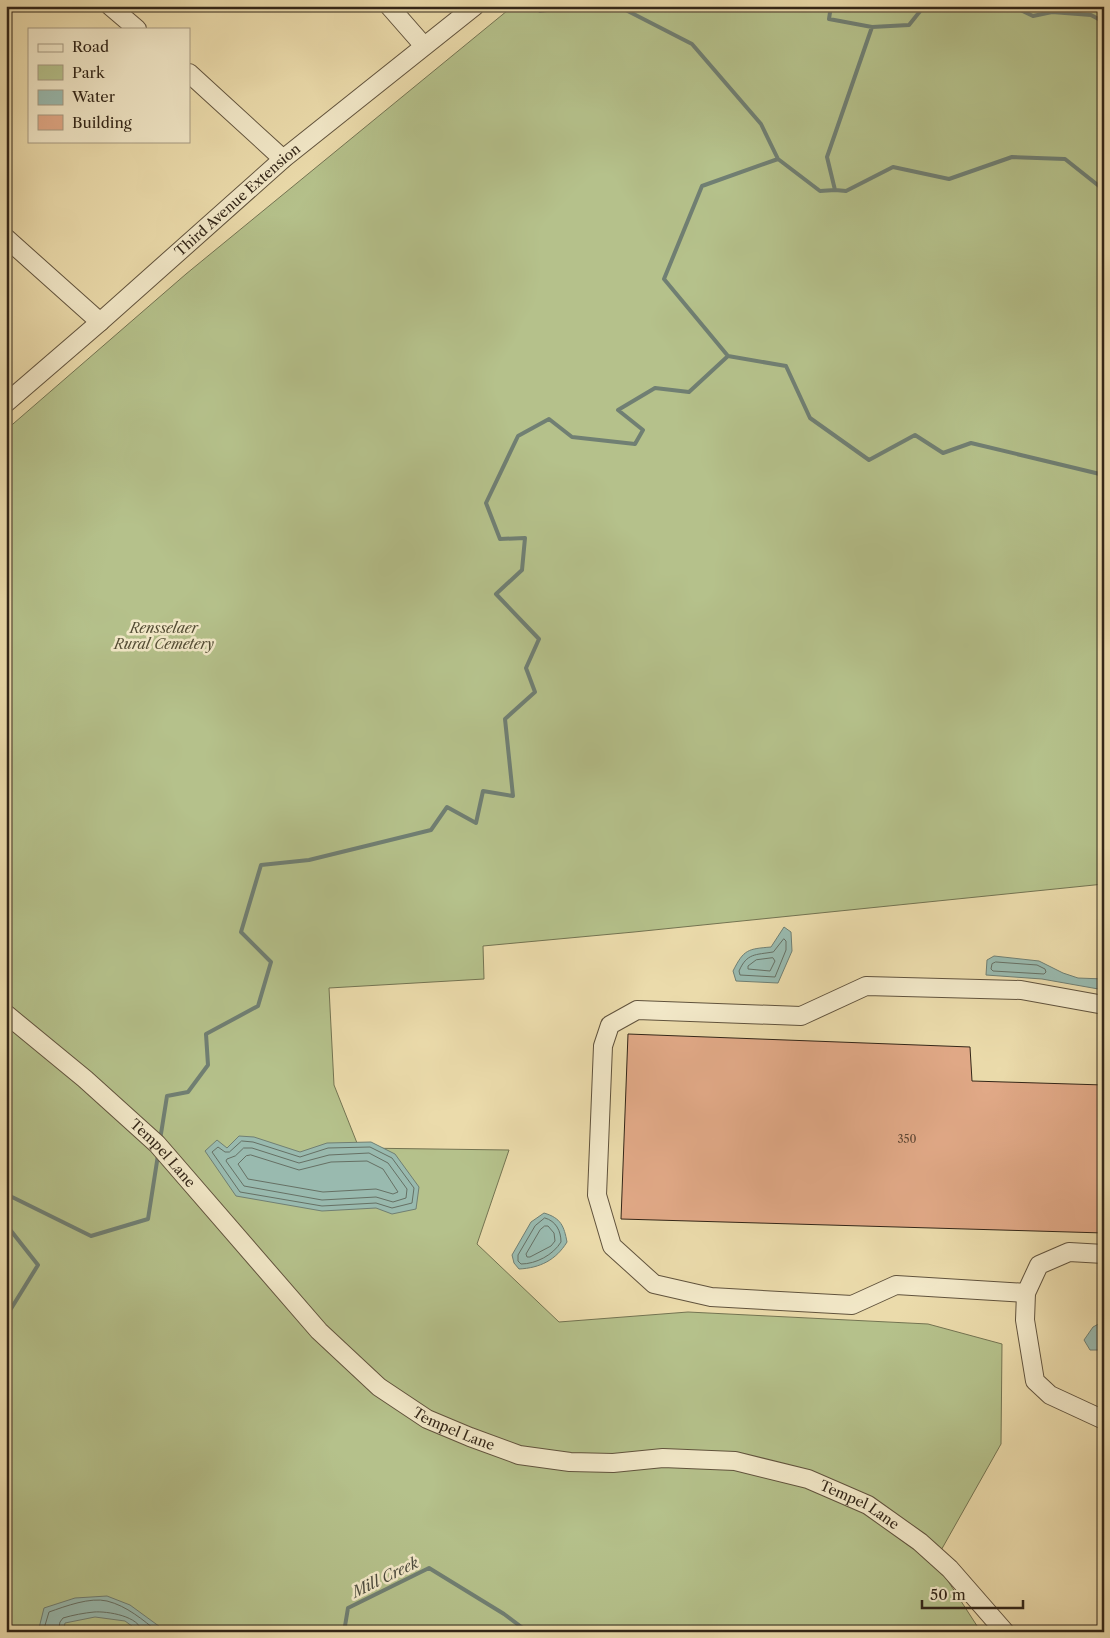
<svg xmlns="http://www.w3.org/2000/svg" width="1110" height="1638" font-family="'Libre Caslon Text',serif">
<rect width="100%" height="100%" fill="#ebdbab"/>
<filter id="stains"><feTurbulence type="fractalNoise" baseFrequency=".004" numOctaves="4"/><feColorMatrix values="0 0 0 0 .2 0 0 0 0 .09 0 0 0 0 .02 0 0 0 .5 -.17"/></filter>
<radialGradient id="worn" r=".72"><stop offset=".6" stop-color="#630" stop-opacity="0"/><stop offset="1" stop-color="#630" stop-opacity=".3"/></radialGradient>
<path fill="#b5c18b" stroke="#747452" d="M513,6h591v878l-470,48 -151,14 1,33 -155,9 5,97 25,63 150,2 -32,94 82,78 129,-10 240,12 74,20 -1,100 -66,117 46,71h-975v-1202l180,-156z"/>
<path fill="#99baaf" stroke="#707f73" d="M784,927l7,5 1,19 -14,32 -42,-2 -3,-10c11,-22 15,-22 38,-24z
M994,956l45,5 24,12 15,5 26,1v11l-62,-11 -56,-4 1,-15z
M239,1136l15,1 46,15 27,-9 44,-1 24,12 24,33 -3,22 -24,5 -16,-6 -54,3 -86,-15 -31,-45 12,-11 10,8z
M544,1213c17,5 20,13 23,29 -11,18 -27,26 -48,27l-5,-6 -2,-8 19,-33z
M1104,1321v29h-14l-6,-10 9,-13z
M107,1596l23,9 37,27h-27l-15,-11 -30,-4 -30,6 -2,9h-25l6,-24 31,-10z"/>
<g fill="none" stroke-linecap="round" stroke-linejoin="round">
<path stroke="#667064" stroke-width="1" d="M784,939l2,2v9l-11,27 -35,-2 -1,-4c8,-18 16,-16 34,-19z
M773,958l2,3 -5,10 -22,-2v-3l8,-6z
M996,962l41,3 8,4 1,3 -2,2 -51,-3 -2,-2 1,-5z
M242,1141l11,1 47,15 28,-9 42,-1 22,11 22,30 -2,15 -20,5 -16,-5 -54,3 -82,-14 -28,-40 6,-5 7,5h4z
M244,1148h8l47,15 30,-8 40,-2 19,10 19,26 -1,9 -13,4 -17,-5 -54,3 -78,-14 -18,-25 1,-2 8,-3z
M251,1155l48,15 32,-8 36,-1 16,8 15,23 -5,2 -17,-5 -53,3 -75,-13 -10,-15 8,-8z
M545,1218c11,3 16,13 16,24 -8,13 -25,22 -40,22l-3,-3v-6l17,-29z
M545,1226h3l6,7 1,8 -4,5 -21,11h-3l-1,-3 14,-24z
M43,1632l6,-20c17,-6 41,-15 58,-11 20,5 36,19 51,31
M58,1632l2,-10 3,-4c10,-3 21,-5 31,-6 13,-1 46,4 48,20"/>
<path stroke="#707f73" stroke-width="4" d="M618,6l74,38 69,80 17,35
M831,6l-2,13 43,8
M1012,6l21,10 19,-4 39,3 13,7
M540,11l33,-5
M835,190l11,1 47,-24 56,12 63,-22 53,2 39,31
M728,356l58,10 24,52 59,42 46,-25 28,18 28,-10 133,32
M160,1140l7,-44 21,-4 20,-27 -2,-31 52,-28 13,-44 -30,-30 20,-67 48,-5 122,-30 16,-23 29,16 7,-32 30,5 -8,-77 30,-27 -9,-24 13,-29 -43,-45 26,-24 3,-32 -25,1 -14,-36 32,-67 31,-17 23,18 63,7 8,-14 -25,-20 37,-22 34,4 39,-36 -64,-77 38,-93 76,-27 42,32 15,-1 -8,-33 45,-130 37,-2 12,-15 28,-4
M6,1194l85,42 57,-17 10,-64
M6,1201l2,26 30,38 -29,47 -3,-1
M344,1632l4,-24 81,-40 75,46 24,18"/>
</g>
<path fill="#e1a987" stroke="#332618" d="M628,1034l342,13 2,34 132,4v148l-483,-14z"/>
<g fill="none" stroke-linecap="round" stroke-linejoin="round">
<defs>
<g id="minor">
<path d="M110,6l27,23"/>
<path d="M389,6l35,40"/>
<path d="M189,73l94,86"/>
<path d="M6,238l94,84"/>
<path id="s1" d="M6,403l94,-81 183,-163 192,-153"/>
<path id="s2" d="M6,1014l79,65 72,65 162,187 60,56 48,32 43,18 49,18 51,7 43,1 50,-5 72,3 73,18 60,26 52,37 30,27 55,63"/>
<path d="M1104,1254l-35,-2 -30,13 -13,28 -1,27 10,61 15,14 54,25"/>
<path d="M1026,1293l-130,-8 -44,20 -141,-8 -57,-13 -42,-38 -15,-51 6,-149 7,-21 27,-15 164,6 65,-30 155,4 83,15"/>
</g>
</defs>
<use href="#minor" stroke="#61533d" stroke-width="20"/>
<use href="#minor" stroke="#f2e8c8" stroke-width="18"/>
</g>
<g text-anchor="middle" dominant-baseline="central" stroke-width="5" stroke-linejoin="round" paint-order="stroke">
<g font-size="11" fill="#5e4734">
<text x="907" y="1139">350</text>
</g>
<g font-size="14" fill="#332618" stroke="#f2e8c8">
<text stroke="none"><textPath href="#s1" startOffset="308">Third Avenue Extension</textPath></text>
<text stroke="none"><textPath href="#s2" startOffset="210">Tempel Lane</textPath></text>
<text stroke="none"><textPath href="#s2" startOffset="615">Tempel Lane</textPath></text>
<text stroke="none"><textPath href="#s2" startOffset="1035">Tempel Lane</textPath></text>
</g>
<g font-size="14" font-style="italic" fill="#544d35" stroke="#f2e8c8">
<text x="164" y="628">Rensselaer<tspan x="164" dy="16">Rural Cemetery</tspan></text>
</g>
<g font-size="15" font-style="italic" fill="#4c4b3e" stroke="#f2e8c8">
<text transform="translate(385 1577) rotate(-26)">Mill Creek</text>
</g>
</g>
<rect width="1110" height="1638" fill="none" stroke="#ebdbab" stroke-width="25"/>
<rect x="8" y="8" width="1095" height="1623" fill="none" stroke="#332618" stroke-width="2.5"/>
<rect x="12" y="12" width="1085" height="1613" fill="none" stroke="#332618"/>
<rect x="28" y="28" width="162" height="115" fill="#f2e8c8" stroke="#a69a82"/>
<rect x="38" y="44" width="25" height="8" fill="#f2e8c8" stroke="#a69a82"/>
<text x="72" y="52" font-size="15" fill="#332618">Road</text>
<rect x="38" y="65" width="25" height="15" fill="#b5c18b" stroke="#a69a82"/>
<text x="72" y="78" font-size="15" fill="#332618">Park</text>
<rect x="38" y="90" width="25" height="15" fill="#99baaf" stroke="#a69a82"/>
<text x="72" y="102" font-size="15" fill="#332618">Water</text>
<rect x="38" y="115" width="25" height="15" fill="#e1a987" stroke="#a69a82"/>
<text x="72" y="128" font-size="15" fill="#332618">Building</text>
<path d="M922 1600v8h101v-8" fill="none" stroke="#332618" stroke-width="2.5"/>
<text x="930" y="1600" font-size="15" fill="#332618" stroke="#f2e8c8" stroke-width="4" paint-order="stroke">50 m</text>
<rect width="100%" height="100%" filter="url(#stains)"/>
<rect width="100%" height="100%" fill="url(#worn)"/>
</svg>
